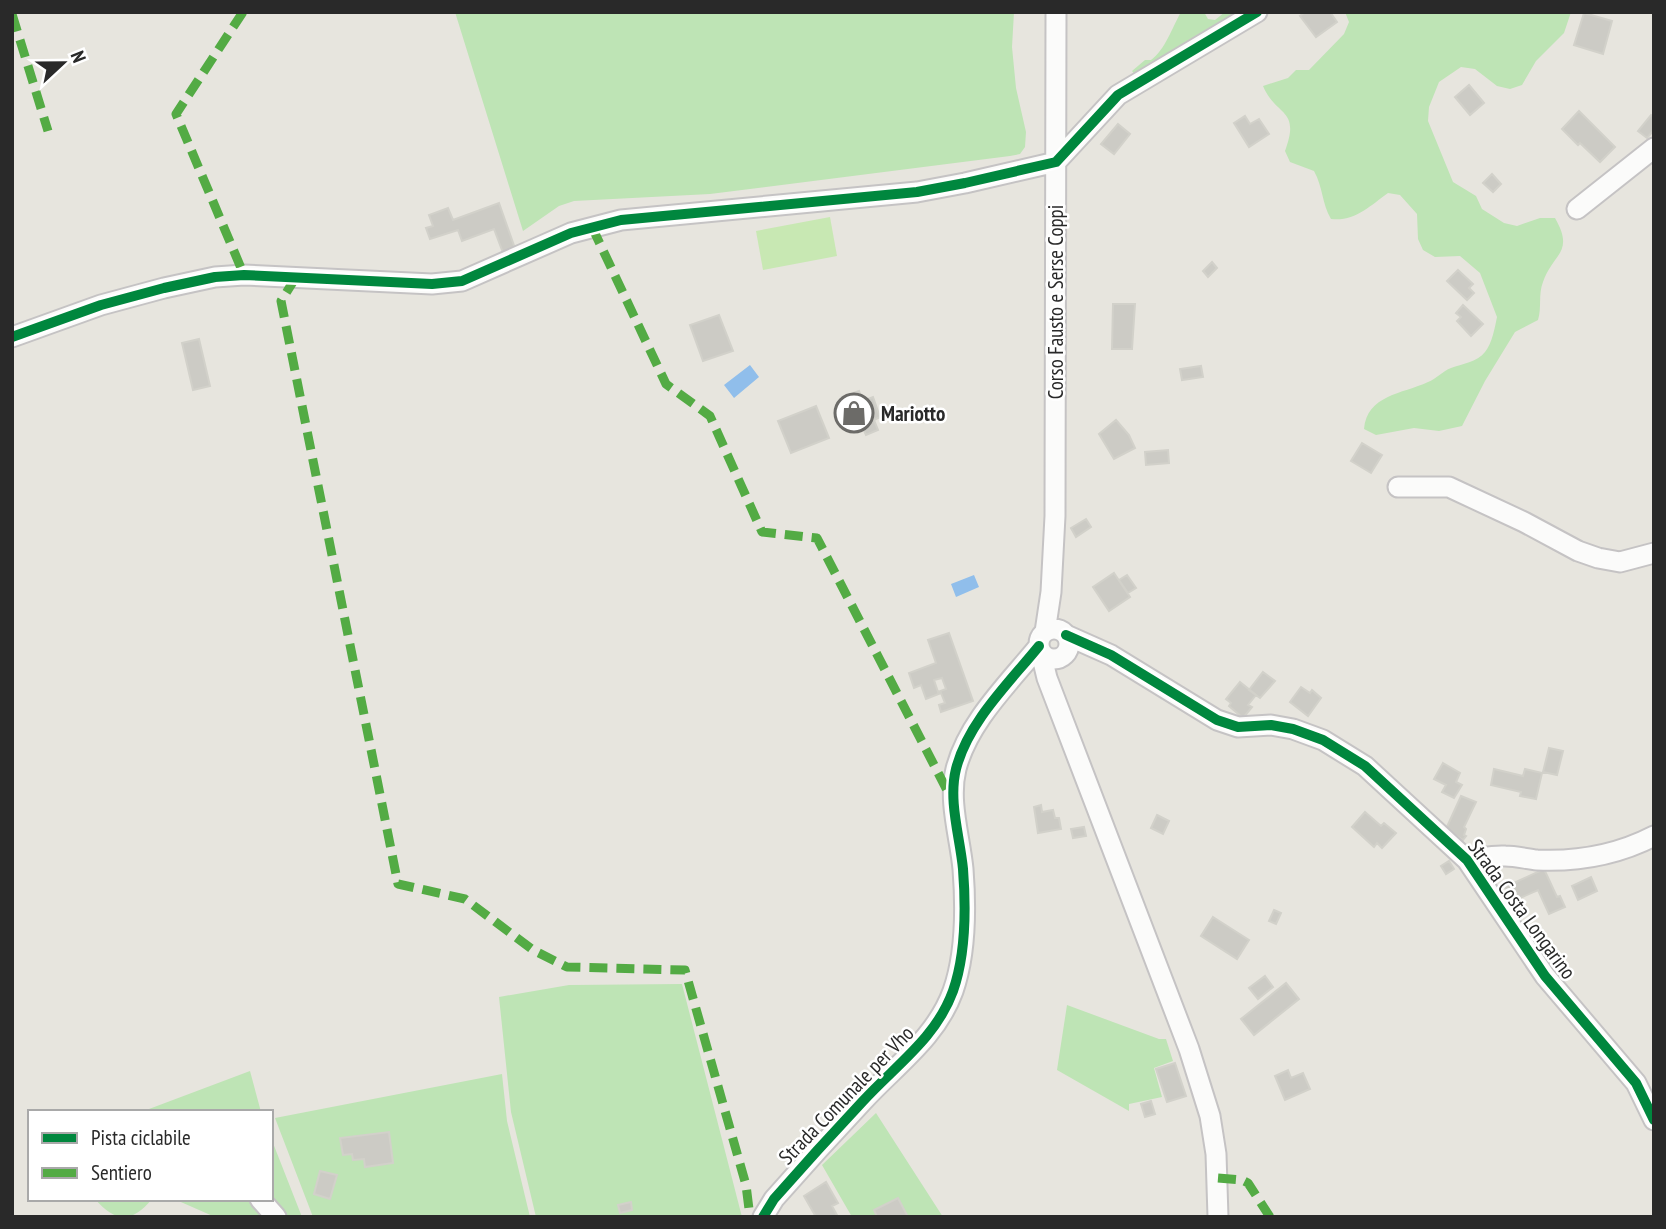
<svg xmlns="http://www.w3.org/2000/svg" width="1666" height="1229" font-family="'PT Sans Narrow',sans-serif">
<rect width="100%" height="100%" fill="#e7e5de"/>
<path fill="#bee4b5" d="M455,12h559l-2,35 4,41 10,44 -1,15 -5,7 -10,2 -300,38 -136,7 -15,5 -36,25z
M1181,12h23l4,7 7,1 10,-8h19l-108,64 -4,-5 13,-11h6c14,-10 21,-32 30,-48z
M1345,12h226l-7,21 -28,28 -14,24 -12,4 -13,-3 -22,-17 -14,-2 -22,15 -10,25 -1,14 25,61 23,14 6,13 22,14 13,3 23,-8h15c20,35 -2,35 -12,64 -5,13 -1,25 -5,38l-23,12 -30,49 -23,45 -23,5 -25,-3 -38,7 -12,-6c3,-34 38,-35 64,-47 8,-3 15,-11 23,-14 11,-4 26,-6 34,-16 7,-8 10,-25 12,-35l-17,-44 -20,-17 -25,1 -12,-7 -5,-11 -1,-25 -17,-19 -12,-2c-18,13 -34,29 -57,26 -9,-15 -8,-32 -17,-48l-24,-9 -5,-11c16,-43 -9,-34 -22,-65l25,-8 8,-8h13l35,-36 5,-12z
M682,984l60,233h-206l-25,-105 -12,-115 70,-12z
M1067,1005l92,34h7l7,22 -19,7 8,29 -33,7v7l-72,-41z
M250,1071l11,41h-120z
M502,1074l5,47 23,96h-217l-38,-99z
M876,1113l67,104h-91l-30,-52z
M271,1138l31,79h-87l-41,-18h97z
M95,1199h57c-20,24 -36,24 -57,0z"/>
<path fill="#c8e8b3" d="M830,217l7,39 -74,14 -7,-39z"/>
<path fill="#90beeb" d="M750,365l9,12 -25,21 -10,-13z
M974,575l5,12 -23,10 -5,-13z"/>
<path fill="#cccbc5" stroke="#d2d1ca" stroke-width="2" fill-rule="evenodd" d="M1305,12h25l7,10 -21,15 -16,-21z
M1584,13l28,8 -9,33 -29,-9z
M1469,85l15,18 -14,12 -15,-18z
M1579,111l36,36 -15,15 -20,-19 -2,2 -16,-16z
M1651,115l3,2v13l-7,8 -9,-7z
M1245,116l5,8 9,-5 10,15 -20,13 -15,-24z
M1118,124l12,10 -16,20 -13,-10z
M1492,174l9,10 -8,8 -10,-9z
M499,203l18,51 -12,4 -11,-29 -32,12 -4,-11 -28,9 -4,-11 7,-2 -4,-11 19,-7 5,12z
M1212,262l5,6 -9,9 -5,-6z
M1458,270l15,14 -4,4 5,5 -7,7 -20,-19z
M1113,304h22l-3,45h-20z
M1463,305l20,19 -12,12 -14,-15 4,-4 -5,-4z
M719,315l14,36 -30,10 -13,-36z
M199,339l11,47 -17,4 -11,-47z
M1201,366l2,11 -21,3 -2,-11z
M859,391l4,10 10,-4 7,20 -6,3 4,10 -12,5 -5,-11 -7,3 -12,-30z
M816,406l13,32 -38,15 -13,-32z
M1116,420l13,15 6,13 -21,11 -15,-25z
M1362,443l20,12 -11,18 -20,-12z
M1168,450l1,13 -23,2 -1,-13z
M1086,519l5,8 -15,10 -5,-9z
M1114,573l16,24 -21,14 -16,-24z
M1127,575l9,13 -8,5 -9,-13z
M949,633l24,68 -32,11 -2,-7 6,-2 -4,-10 -15,6 -5,-14 -7,3 -5,-15 27,-10 -8,-23zM942,678l4,11 -8,3 -4,-12z
M1263,672l12,9 -15,17 -11,-8z
M1240,682l16,13 -8,10 4,2 -9,11 -14,-12 2,-3 -5,-4z
M1301,687l9,6 2,-3 9,8 -13,18 -18,-14z
M1549,748l14,3 -6,24 -14,-3z
M1443,763l17,10 -4,9 6,3 -8,13 -12,-6 4,-7 -12,-6z
M1494,769l29,7 2,-7 17,4 -6,26 -16,-3 1,-4 -30,-7z
M1461,796l15,6 -12,25 2,2 -2,6 2,1 -3,4 -17,-11z
M1041,805l1,7 11,-2 2,8h4l2,11 -23,4 -4,-26z
M1365,812l16,14 3,-3 12,10 -14,15 -5,-5 -3,4 -22,-20z
M1157,815l12,6 -6,13 -12,-6z
M1084,827l2,9 -13,2 -2,-9z
M1449,861l5,8 -8,5 -5,-8z
M1544,869l13,28 3,-1 5,11 -16,7 -11,-24 -27,12 -6,-15z
M1591,877l6,14 -19,9 -6,-14z
M1274,910l7,3 -5,11 -7,-3z
M1213,917l36,23 -12,19 -36,-23z
M1265,976l8,11 -15,12 -9,-11z
M1286,983l13,16 -45,36 -13,-16z
M1175,1063l11,33 -19,6 -11,-33z
M1288,1070l3,8 12,-5 7,16 -25,11 -10,-24z
M1151,1101l4,13 -10,3 -4,-13z
M389,1132l4,31 -28,4 -1,-8 -11,1 -1,-6 -9,1 -3,-17z
M320,1171l17,4 -7,24 -16,-5z
M826,1182l12,21 -6,3 5,9 -4,2h-17l-12,-21z
M898,1198l10,19h-31l-3,-7z
M631,1202l1,8 -12,3 -2,-8z"/>
<g fill="none" stroke-linecap="round" stroke-linejoin="round">
<defs>
<path id="minor" d="M1577,209l77,-61
M12,337l89,-32 63,-17 51,-11 29,-2 188,9 30,-3 109,-48 50,-13 296,-28 48,-9 91,-21 62,-67 139,-83
M1398,487h51l75,35 54,29 20,7 22,4 34,-9
M1039 644a15 15 0 1 1 30 0a15 15 0 1 1-30 0Z
M1045,632l6,-40 4,-76 1,-504
M1066,635l45,20 106,65 21,7 33,-2 22,4 30,11 42,26 102,94 78,116 91,107 18,37
M1041,653l6,25 142,371 21,67 6,38 2,63
M1467,860c12,-1 25,-5 38,-4 11,0 22,3 32,4 43,2 80,-5 117,-24
M260,1199l16,18
M763,1217l11,-18c29,-33 59,-66 89,-98 33,-36 73,-63 90,-110 13,-37 13,-83 10,-122 -3,-32 -15,-68 -7,-100 12,-47 53,-86 83,-123"/>
</defs>
<use href="#minor" stroke="#c5c3c4" stroke-width="23"/>
<use href="#minor" stroke="#fbfbfa" stroke-width="19"/>
<path stroke="#53ab44" stroke-width="9" stroke-dasharray="18 9" stroke-linecap="butt" d="M243,12l-67,102 68,161
M12,14l36,117
M592,227l74,157 44,32 52,116 55,6 134,260
M296,277l-15,24 117,583 67,15 68,51 34,17 118,3 61,215 4,32
M1218,1178l24,2 6,3 22,34"/>
<defs>
<path id="cycleway" d="M12,337l89,-32 63,-17 51,-11 29,-2 188,9 30,-3 109,-48 50,-13 296,-28 48,-9 91,-21 62,-67 139,-83
M1066,635l45,20 106,65 21,7 33,-2 22,4 30,11 42,26 102,94 78,116 91,107 18,37
M763,1217l11,-18c29,-33 59,-66 89,-98 33,-36 73,-63 90,-110 13,-37 13,-83 10,-122 -3,-32 -15,-68 -7,-100 12,-47 53,-86 83,-123"/>
</defs>
<use href="#cycleway" stroke="#fff" stroke-width="15"/>
<use href="#cycleway" stroke="#00873e" stroke-width="10"/>
</g>
<defs>
<symbol id="shop-ring" viewBox="-11 -11 22 22"><circle r="9.5" fill="#fff" stroke="#6c6b68" stroke-width="1.5"/><path d="M-5-2.5h2.3a2.7 3.5 0 0 1 5.4 0H5L5.5 6h-11ZM-1.5-2.5h3a1.5 2.3 0 0 0-3 0Z" fill="#6c6b68"/></symbol>
</defs>
<g fill-rule="evenodd">
<use href="#shop-ring" x="832" y="391" width="44" height="44"/>
</g>
<g text-anchor="middle" dominant-baseline="central" stroke-width="5" stroke-linejoin="round" paint-order="stroke">
<g font-size="21" fill="#292929" stroke="#fff">
<text transform="translate(1055 302) rotate(-90)">Corso Fausto e Serse Coppi</text>
<text transform="translate(1522 909) rotate(54)">Strada Costa Longarino</text>
<text transform="translate(846 1095) rotate(-46)">Strada Comunale per Vho</text>
</g>
<g font-size="21" font-weight="bold" fill="#292929" stroke="#fff" text-anchor="start">
<text x="881" y="413">Mariotto</text>
</g>
</g>
<rect width="1666" height="1229" fill="none" stroke="#292929" stroke-width="28"/>
<rect x="28" y="1110" width="245" height="91" fill="#ffffff" stroke="#a9a9a9" stroke-width="2"/>
<rect x="42" y="1133" width="35" height="10" fill="#00873e" stroke="#a9a9a9" stroke-width="2"/>
<text x="91" y="1145" font-size="21" fill="#292929">Pista ciclabile</text>
<rect x="42" y="1168" width="35" height="10" fill="#53ab44" stroke="#a9a9a9" stroke-width="2"/>
<text x="91" y="1180" font-size="21" fill="#292929">Sentiero</text>
<g transform="translate(63 63) rotate(68)" stroke="#ffffff" stroke-width="5" paint-order="stroke">
<path d="M0-5L12 26L0 18L-12 26Z" fill="#292929"/>
<text y="-10" font-size="19" font-weight="bold" text-anchor="middle" fill="#292929">N</text>
</g>
</svg>
